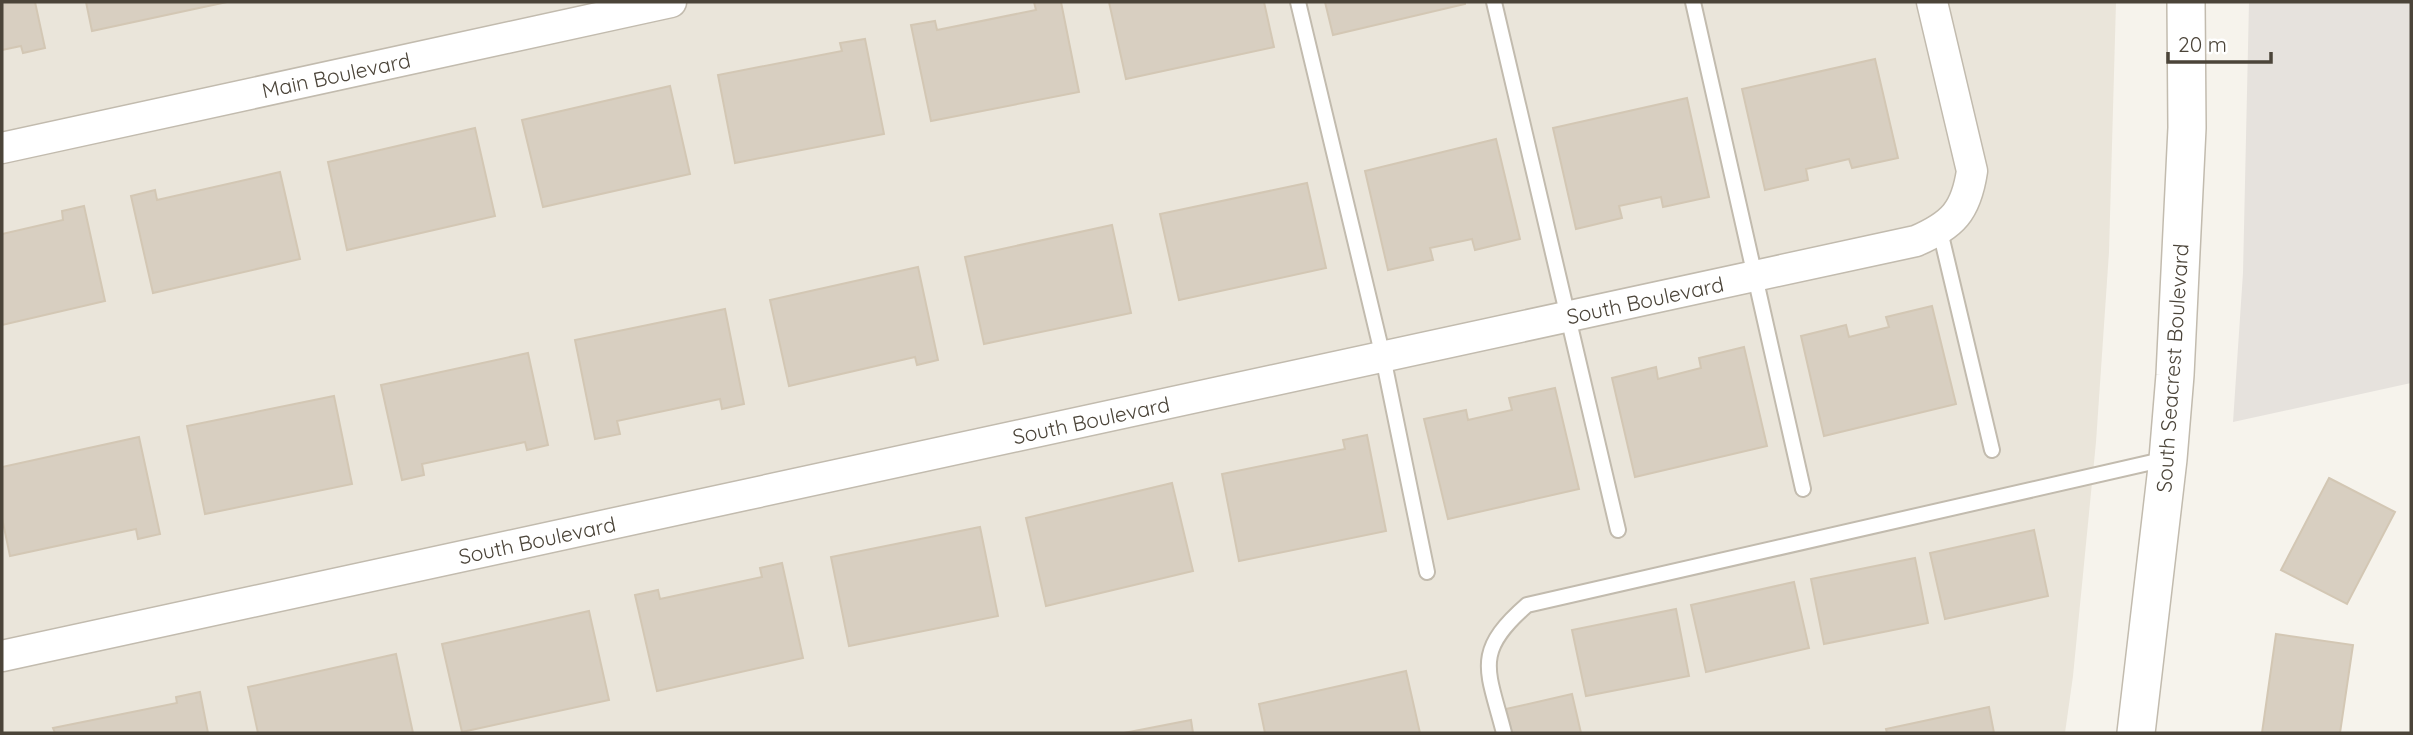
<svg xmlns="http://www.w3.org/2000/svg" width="2413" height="735" font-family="Quicksand,sans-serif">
<rect width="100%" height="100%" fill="#f6f3ec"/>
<path fill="#eae5da" d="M2,2h2114l-7,250 -13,190 -23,234 -8,57h-2063z"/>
<path fill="#e6e2dd" d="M2249,2h162v381l-178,39 10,-149z"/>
<path fill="#d8cfc1" stroke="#d3c7b4" stroke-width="2" d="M2,2h33l10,46 -22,5 -2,-7 -19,4z
M86,2h141l-135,29z
M1034,2h27l18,90 -148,29 -20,-96 24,-4 2,9 99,-20z
M1109,2h155l10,45 -148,32z
M1325,2h140v2l-132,31z
M865,39l19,95 -149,29 -17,-88 124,-24 -2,-8z
M1875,59l23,99 -46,10 -3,-9 -43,10 2,11 -43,10 -23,-101z
M670,86l20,88 -147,33 -21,-87z
M1687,98l22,99 -46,10 -2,-10 -42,9 3,12 -46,11 -23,-101z
M475,128l20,88 -148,34 -19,-88z
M1496,139l24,100 -45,11 -3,-11 -42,9 3,12 -45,10 -23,-99z
M280,172l20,87 -147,34 -22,-97 24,-6 2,10z
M1307,183l19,85 -147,32 -19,-86z
M84,206l21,95 -103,24v-91l61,-14 -1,-9z
M1112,225l19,88 -147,31 -19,-87z
M918,267l20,93 -21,5 -2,-8 -126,29 -19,-86z
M1932,306l24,98 -132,32 -23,-100 45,-11 3,12 40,-10 -3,-10z
M725,309l19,95 -22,5 -2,-10 -103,22 3,13 -25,5 -20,-99z
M1744,347l23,99 -132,31 -23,-99 44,-11 2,12 43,-11 -2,-10z
M528,353l20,92 -21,5 -2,-8 -103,22 2,11 -22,5 -21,-95z
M1555,388l24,101 -131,30 -24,-100 42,-9 2,10 44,-10 -3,-12z
M334,396l18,88 -147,30 -18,-88z
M1367,435l19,96 -147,30 -17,-87 123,-25 -2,-9z
M139,437l21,97 -22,5 -2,-10 -126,27 -8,-38v-51z
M2329,478l66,34 -48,92 -66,-34z
M1172,483l21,88 -147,35 -20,-88z
M980,527l18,89 -149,30 -18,-89z
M2034,530l14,66 -103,23 -15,-66z
M1915,558l13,65 -104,21 -13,-65z
M782,563l21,95 -146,33 -22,-96 23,-5 2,9 102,-22 -2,-9z
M1794,582l15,66 -103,24 -15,-67z
M1676,609l13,67 -103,20 -14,-66z
M589,611l20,89 -147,32 -20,-88z
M2276,634l77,11 -13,88h-78z
M396,654l17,79h-155l-10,-46z
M1406,671l14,62h-155l-6,-29z
M200,692l8,41h-153l-2,-5 124,-25 -1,-6z
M1572,694l9,39h-69l-6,-24z
M1989,707l5,26h-107l-1,-4z
M1191,720l2,13h-69z"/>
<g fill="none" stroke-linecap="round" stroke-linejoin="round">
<defs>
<path id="service" d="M1298,2l85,355 44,215
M1494,2l124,528
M1693,2l110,487
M1940,231l52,219
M1504,733c-16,-63 -32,-80 23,-128l639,-146"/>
<path id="minor" d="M2,148l669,-146
M2,656l1914,-415c37,-16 50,-30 56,-70l-40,-169"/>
<path id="tertiary" d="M2136,733l32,-274 7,-84 12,-247 -1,-126"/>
</defs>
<use href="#service" stroke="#c2bbae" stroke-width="18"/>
<use href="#minor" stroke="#c2bbae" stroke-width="33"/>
<use href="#tertiary" stroke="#c2bbae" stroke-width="40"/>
<use href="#service" stroke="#fff" stroke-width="14"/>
<use href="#minor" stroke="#fff" stroke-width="30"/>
<use href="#tertiary" stroke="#fff" stroke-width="37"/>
</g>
<g text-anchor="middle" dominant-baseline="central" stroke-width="5" stroke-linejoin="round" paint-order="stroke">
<g font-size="21" fill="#4b4439" stroke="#fff">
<text transform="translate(336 75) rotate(-12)">Main Boulevard</text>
<text transform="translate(1645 300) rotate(-12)">South Boulevard</text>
<text transform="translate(2172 368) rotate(-86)">South Seacrest Boulevard</text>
<text transform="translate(1091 420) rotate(-12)">South Boulevard</text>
<text transform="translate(537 540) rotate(-12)">South Boulevard</text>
</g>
</g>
<rect width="2413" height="735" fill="none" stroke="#4b4439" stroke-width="7"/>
<path d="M2168 52v10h103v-10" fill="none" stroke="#4b4439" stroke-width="3.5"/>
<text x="2178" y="52" font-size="21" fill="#4b4439" stroke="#ffffff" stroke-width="5" paint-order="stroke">20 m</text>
</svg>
